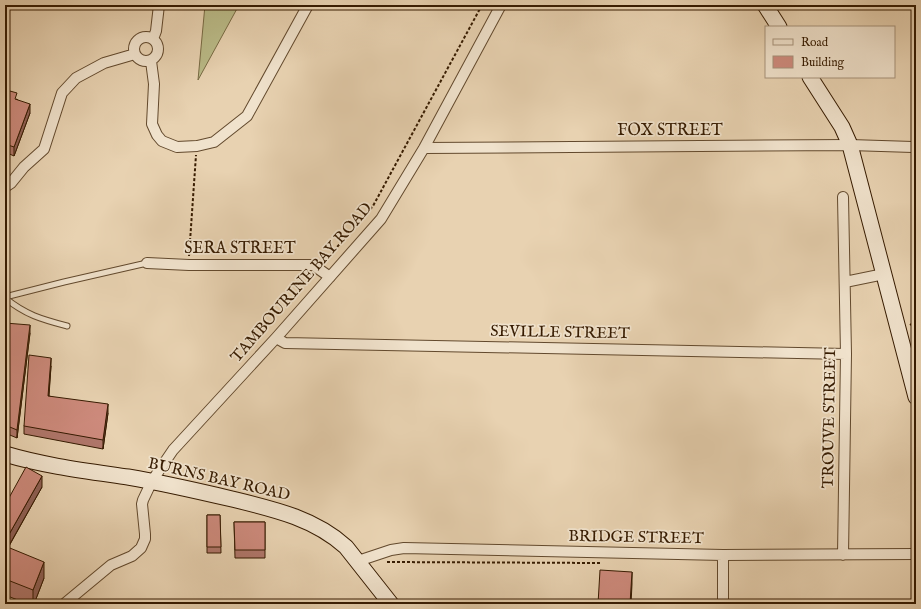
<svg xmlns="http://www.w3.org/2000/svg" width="921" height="609" font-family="'IM FELL English',serif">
<rect width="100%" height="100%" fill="#e8d2b1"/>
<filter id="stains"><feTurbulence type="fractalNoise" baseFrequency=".005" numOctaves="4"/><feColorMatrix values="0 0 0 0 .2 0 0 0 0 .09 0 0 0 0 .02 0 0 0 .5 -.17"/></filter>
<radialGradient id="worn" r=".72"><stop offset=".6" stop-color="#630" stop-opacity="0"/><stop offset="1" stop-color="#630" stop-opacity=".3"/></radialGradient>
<path fill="#babb88" stroke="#786b44" d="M205,5h34l-41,75z"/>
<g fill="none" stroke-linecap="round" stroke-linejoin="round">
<defs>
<path id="lane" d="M5,297l59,-15 83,-19
M5,298c21,17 36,21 62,28"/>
<path id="street" d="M134 49a12 12 0 1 1 24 0a12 12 0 1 1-24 0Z
M153,39l3,-8 3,-26
M151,61l3,23 -2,40 5,11 5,6 15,6 20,-1 17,-4 33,-26 61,-111
M424,148l426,-3 63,2 3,2
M5,187l6,-4 13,-16 20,-18 18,-56 14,-15 28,-15 31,-9
M843,197l3,157 -3,201
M147,263l42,2h124l17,12
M845,282l39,-8
M276,338l9,5 561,11
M723,555v49
M358,561l33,-11 13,-2 319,7 193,-1
M64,604l47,-39 21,-9 9,-8 4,-9v-5l-3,-30 1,-4 9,-19 21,-31 103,-112 105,-119 43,-71 77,-143"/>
<path id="secondary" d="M765,5l14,22
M810,77l32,50 8,18 66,252
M5,454c40,12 82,17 123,23 35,6 70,14 104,22 41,10 82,19 114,48l45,57"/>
</defs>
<use href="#lane" stroke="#62492d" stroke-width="7"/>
<use href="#street" stroke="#62492d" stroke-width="12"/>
<use href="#secondary" stroke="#361b01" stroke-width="17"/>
<path stroke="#361b01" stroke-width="2" stroke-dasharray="3 2" stroke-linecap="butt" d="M189,256l7,-101
M324,262l49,-56 109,-201
M910,324l6,4
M387,562l214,1"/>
<use href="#lane" stroke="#f0e2cc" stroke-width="5"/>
<use href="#street" stroke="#f0e2cc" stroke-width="10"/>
<use href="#secondary" stroke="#f0e2cc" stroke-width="15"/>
</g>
<path fill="#b0776b" stroke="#361b01" d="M17,99l13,14 -16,43 -9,-4v-49z
M5,323l25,10 -13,105 -12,-5z
M51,366l-2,30 59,17 -5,36 -79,-15v-8z
M42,487l-34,61 36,30 -10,26h-6l-23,-9v-90z
M207,515h13l1,38h-14z
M234,522h31v36h-30z"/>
<path fill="#906157" stroke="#361b01" d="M30,104v9l-16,43v-9z
M30,325v8l-13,105v-8z
M51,358v8l-3,38v-8z
M108,404v9l-5,36v-9z
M42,476v11l-35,62v-11z
M44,562v16l-10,26h-1v-14z
M632,572v12l-1,20h-1z"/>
<path fill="#cd8a7c" stroke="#361b01" d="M10,91l7,2 -2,6 15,5 -16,43 -9,-3v-41z
M5,323l25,2 -13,105 -12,-5z
M29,355l22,3 -3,38 60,8 -5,36 -79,-14z
M26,467l16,9 -35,62 -2,-1v-32z
M207,515h13l1,32h-14z
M234,522h31v28h-30z
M5,546l39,16 -11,28 -28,-11z
M600,570l32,2 -2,32h-32z"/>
<g text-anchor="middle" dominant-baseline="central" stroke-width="3.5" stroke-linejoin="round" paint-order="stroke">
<g font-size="16" fill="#361b01" stroke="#f0e2cc">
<text x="670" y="131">FOX STREET</text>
<text x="240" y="249">SERA STREET</text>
<text transform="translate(302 283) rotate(-49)">TAMBOURINE BAY ROAD</text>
<text transform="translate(560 333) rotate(1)">SEVILLE STREET</text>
<text transform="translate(830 418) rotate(-89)">TROUVE STREET</text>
<text transform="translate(219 480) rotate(13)">BURNS BAY ROAD</text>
<text transform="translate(636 538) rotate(1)">BRIDGE STREET</text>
</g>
</g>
<rect width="921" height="609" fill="none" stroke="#e8d2b1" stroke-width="20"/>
<rect x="6" y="6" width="909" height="597" fill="none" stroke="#361b01" stroke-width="2"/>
<rect x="10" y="10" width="901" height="589" fill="none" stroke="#361b01"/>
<rect x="765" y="26" width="130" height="52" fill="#f0e2cc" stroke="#a6927b"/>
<rect x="773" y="39" width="20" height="6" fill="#f0e2cc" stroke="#a6927b"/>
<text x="801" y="46" font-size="12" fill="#361b01">Road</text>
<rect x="773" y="56" width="20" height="12" fill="#cd8a7c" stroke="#a6927b"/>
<text x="801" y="66" font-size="12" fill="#361b01">Building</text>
<rect width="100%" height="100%" filter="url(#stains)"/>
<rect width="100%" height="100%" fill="url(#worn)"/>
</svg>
